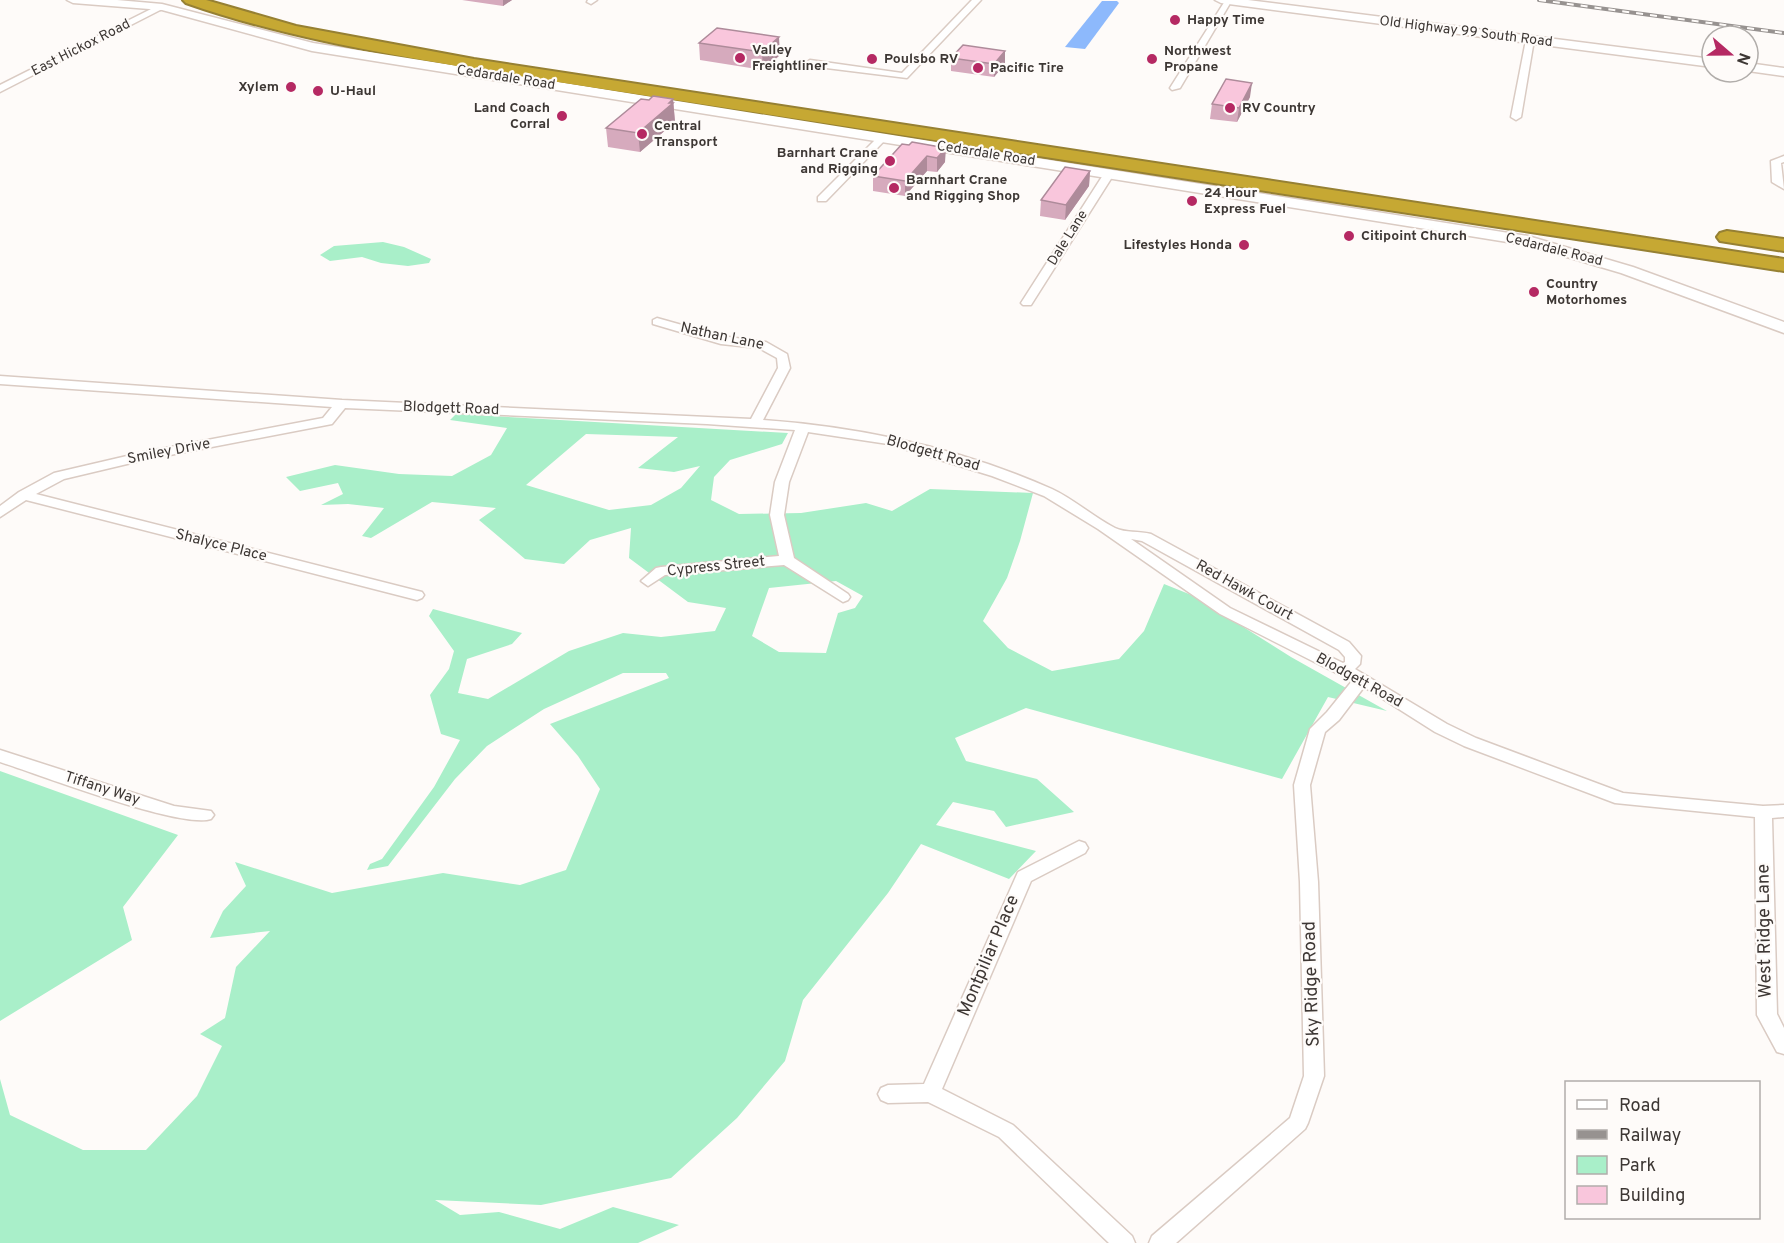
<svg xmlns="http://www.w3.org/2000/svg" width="1784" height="1243" font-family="Overpass,sans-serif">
<rect width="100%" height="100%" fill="#fefbf9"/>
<path fill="#a9efc9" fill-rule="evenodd" d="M383,242l21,5 27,12 -2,4 -21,3 -27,-3 -19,-6 -32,4 -10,-6 14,-9z
M456,414l332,19 -6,11 -52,16 -16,17 -3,23 28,14 62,-1 65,-10 26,8 38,-22 103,4 -13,48 -13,37 -24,43 25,27 44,23 67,-12 25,-28 20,-47 30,12 97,61 96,54 -59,-14 -46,82 -256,-71 -71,30 11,23 71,18 37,33 -68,15 -12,-16 -41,-9 -17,23 100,26 -27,28 -88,-35 -33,49 -85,107 -18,61 -48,57 -66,60 -130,27 -106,-5 25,15 39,-3 61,17 53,-22 66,18 -41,18h-638v-164l10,36 73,35h63l51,-54 25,-50 -22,-12 25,-16 11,-51 34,-36 -60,7 13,-27 23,-25 -11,-24 97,31 111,-20 77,12 46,-15 34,-81 -22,-33 -28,-32 119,-46 -3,-5h-43l-79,36 -57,37 -32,33 -67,87 -21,4 3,-6 12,-5 52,-72 26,-47 -19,-6 -11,-39 19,-26 5,-18 -25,-35 4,-7 89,24 -10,11 -45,15 -9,34 30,6 81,-48 54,-18 38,4 54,-6 11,-23 -38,-6 -59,-44 2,-30 -41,12 -26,24 -39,-5 -46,-39 17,-12 -64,-6 -61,36 -9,-2 22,-28 -36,-4 -27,1 22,-11 -5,-11 -38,8 -14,-14 49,-12 64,9 53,2 39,-21 16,-27 -57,-8zM586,434l92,3 -40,31 36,4 26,-6 -19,22 -30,17 -42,5 -83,-25zM836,581l27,15 -8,12 -17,5 -12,40 -47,-1 -27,-16 17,-48z
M0,771l178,64 -55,72 9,33 -132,81z"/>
<path fill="#8db9fc" d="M1102,1h15l2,2 -34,46 -20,-2z"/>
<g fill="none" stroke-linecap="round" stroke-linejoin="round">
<defs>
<path id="street" d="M588,0h9l-6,4 -4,-2z
M972,0h9l-74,78 -97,-12 -4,-3 4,-3 92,13z
M1232,0l-52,88 -8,2 -2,-2 55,-87z
M159,5l7,2 -166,85v-7z
M1530,37l4,3 -13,77 -5,3 -5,-3 15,-77z
M879,136l8,2 -61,63h-8v-4z
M1784,156v6l-3,1 3,26 -12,-7 -1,-21z
M1105,172l9,2 -83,131h-8l-2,-2z
M657,318l64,18 45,6 21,12 3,14 -27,52c98,7 199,29 289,69 22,10 41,28 63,39 10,5 25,3 36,6l198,108 12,14 -1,8 -5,5 92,55 29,14 147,55 140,13 21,-1v12l-12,1 5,196 7,14v26l-7,-2 -20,-37 -2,-198 -140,-14 -151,-57 -29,-14 -71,-45 -25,33 -14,12 -15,53 8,97 6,194 -16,47 -3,6 -129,114h-27l3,-7 138,-118 14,-42 -4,-194 -6,-97 16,-56 17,-17 25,-31 -132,-67 -122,-85 -54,-33 -52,-20 -104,-32 -80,-12 -19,50 -5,33 10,43 54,36 2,3 -2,3 -5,2 -59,-37 -119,10 -17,11 -7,-5 15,-13 5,-1 118,-11 -9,-41 5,-33 20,-52 -88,-6 -362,-16 -13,16 -188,36 -80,19 -28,15 386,98 2,3 -2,3 -5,2 -391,-100 -26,17v-11l19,-14 35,-19 90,-21 179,-34 9,-11 -332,-23v-8l342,24 409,19 27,-51 -1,-10 -18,-10 -38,-4 -68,-20v-4zM1131,539l11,2 197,109 6,7v5l-2,1 -113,-55z
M0,750l174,56 37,5 3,4 -3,4c-31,10 -173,-45 -211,-57z
M1079,841l6,2 3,5 -3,5 -54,28 -89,208 71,36 119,111 3,7h-26l-110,-106 -71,-35 -40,1 -7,-3 -3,-6 3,-6 7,-3 36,-1 94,-212z"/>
<path id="secondary" d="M67,0h50l45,4 151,39 1215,193 105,31 151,55v11l-163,-60 -95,-28 -1214,-194 -150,-41 -89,-7z
M1215,0h33l464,59v8l-491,-64z
M1748,63l36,5v8l-36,-5z"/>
<path id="highway" d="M183,0h23l90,26 178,33 1310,200v12l-1310,-202c-98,-17 -194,-33 -288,-66z
M1727,231l57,8v12l-64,-10 -3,-4 3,-4z"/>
</defs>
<use href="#street" stroke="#dacbc3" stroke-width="3"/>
<use href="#secondary" stroke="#dacbc3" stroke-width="3"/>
<use href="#highway" stroke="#968033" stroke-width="4"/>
<use href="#street" fill="#fff" fill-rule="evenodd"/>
<use href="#secondary" fill="#fff" fill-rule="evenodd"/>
<use href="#highway" fill="#c6a833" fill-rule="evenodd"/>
<defs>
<path id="rail" d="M1539,0l245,33"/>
</defs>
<use href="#rail" stroke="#979290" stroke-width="4"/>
<use href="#rail" stroke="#fefbf9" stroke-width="2" stroke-dasharray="7" stroke-linecap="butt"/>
</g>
<path fill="#d6aabd" d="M462,0h50l-9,6z
M717,28l63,27 -17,15 -63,-10 -1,-17z
M1005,51v13l-11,13 -43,-6v-13z
M1250,97l-13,25 -27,-3 2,-15z
M673,99l2,23 -35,30 -32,-5 -2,-19z
M912,142l33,20 -8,10 -10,-1 -22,25 -32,-5v-15z
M1090,171l-1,15 -24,34 -25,-4 1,-16z"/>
<path fill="#ae8b9a" d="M503,0h9l-9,6z
M779,37l1,18 -17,15 -1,-18z
M1005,51v13l-11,13v-13z
M1252,83l-2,14 -13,25 2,-14z
M673,99l2,23 -35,30 -2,-19z
M946,148l-1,14 -8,10v-14z
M927,156v15l-22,25v-15z
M1090,171l-1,15 -24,34 1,-15z"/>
<path fill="#f9c6dc" stroke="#ae8b9a" stroke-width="1.5" d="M717,28l62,9 -17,15 -63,-9z
M963,45l42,6 -11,13 -43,-6z
M1226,79l26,4 -13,25 -27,-4z
M653,96l20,3 -4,4h4l-35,30 -32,-5 35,-29 8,1z
M912,142l34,6 -9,10 -10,-2 -22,25 -32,-5 29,-32 7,1z
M1065,167l25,4 -24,34 -25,-5z"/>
<g fill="#b52963" stroke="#fefbf9" stroke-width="2">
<circle cx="1175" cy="20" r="6"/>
<circle cx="740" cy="58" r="6"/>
<circle cx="872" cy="59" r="6"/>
<circle cx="1152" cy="59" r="6"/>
<circle cx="978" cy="68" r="6"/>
<circle cx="291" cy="87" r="6"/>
<circle cx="318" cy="91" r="6"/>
<circle cx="1230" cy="108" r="6"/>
<circle cx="562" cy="116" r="6"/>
<circle cx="642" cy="134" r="6"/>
<circle cx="890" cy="161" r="6"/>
<circle cx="894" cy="188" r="6"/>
<circle cx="1192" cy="201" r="6"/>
<circle cx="1349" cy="236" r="6"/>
<circle cx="1244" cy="245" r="6"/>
<circle cx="1534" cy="292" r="6"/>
</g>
<g text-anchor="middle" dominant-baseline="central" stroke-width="4.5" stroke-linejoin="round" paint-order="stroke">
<g font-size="14" font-weight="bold" fill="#3d3734" stroke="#fefbf9" text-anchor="start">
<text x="1187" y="20">Happy Time</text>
<text x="752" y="50">Valley<tspan x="752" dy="16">Freightliner</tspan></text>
<text x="1164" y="51">Northwest<tspan x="1164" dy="16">Propane</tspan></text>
<text x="884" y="59">Poulsbo RV</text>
<text x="990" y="68">Pacific Tire</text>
<text x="279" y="87" text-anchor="end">Xylem</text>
<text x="330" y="91">U-Haul</text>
<text x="550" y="108" text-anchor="end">Land Coach<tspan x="550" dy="16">Corral</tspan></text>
<text x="1242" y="108">RV Country</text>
<text x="654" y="126">Central<tspan x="654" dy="16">Transport</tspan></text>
<text x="878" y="153" text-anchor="end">Barnhart Crane<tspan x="878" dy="16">and Rigging</tspan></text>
<text x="906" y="180">Barnhart Crane<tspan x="906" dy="16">and Rigging Shop</tspan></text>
<text x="1204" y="193">24 Hour<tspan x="1204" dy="16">Express Fuel</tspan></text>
<text x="1361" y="236">Citipoint Church</text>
<text x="1232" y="245" text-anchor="end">Lifestyles Honda</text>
<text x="1546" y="284">Country<tspan x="1546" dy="16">Motorhomes</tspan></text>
</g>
<g font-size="14" fill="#3d3734" stroke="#fefbf9">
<text transform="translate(1466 32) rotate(7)">Old Highway 99 South Road</text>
<text transform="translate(81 48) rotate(-27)">East Hickox Road</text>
<text transform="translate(506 78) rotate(9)">Cedardale Road</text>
<text transform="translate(986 154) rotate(9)">Cedardale Road</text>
<text transform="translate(1068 238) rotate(-58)">Dale Lane</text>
<text transform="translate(1554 250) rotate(14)">Cedardale Road</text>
</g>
<g font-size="15" fill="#3d3734" stroke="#fefbf9">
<text transform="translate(722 337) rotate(12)">Nathan Lane</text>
<text transform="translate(451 409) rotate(2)">Blodgett Road</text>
<text transform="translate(169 452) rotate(-11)">Smiley Drive</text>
<text transform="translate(933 454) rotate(16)">Blodgett Road</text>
<text transform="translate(221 546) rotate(14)">Shalyce Place</text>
<text transform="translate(716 567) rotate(-6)">Cypress Street</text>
<text transform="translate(1244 591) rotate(29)">Red Hawk Court</text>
<text transform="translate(1359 681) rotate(29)">Blodgett Road</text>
<text transform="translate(102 789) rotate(18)">Tiffany Way</text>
</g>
<g font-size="18" fill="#3d3734" stroke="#fefbf9">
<text transform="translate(1765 931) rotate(-91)">West Ridge Lane</text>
<text transform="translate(989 956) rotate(-67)">Montpiliar Place</text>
<text transform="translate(1312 984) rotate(-92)">Sky Ridge Road</text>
</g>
</g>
<rect x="1565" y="1081" width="195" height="138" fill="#fefbf9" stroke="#b1adaa" stroke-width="1.5"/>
<rect x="1577" y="1100" width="30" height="9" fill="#ffffff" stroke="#b1adaa" stroke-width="1.5"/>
<text x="1619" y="1111" font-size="18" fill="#3d3734">Road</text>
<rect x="1577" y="1130" width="30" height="9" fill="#979290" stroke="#b1adaa" stroke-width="1.5"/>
<text x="1619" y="1141" font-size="18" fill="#3d3734">Railway</text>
<rect x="1577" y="1156" width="30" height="18" fill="#a9efc9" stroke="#b1adaa" stroke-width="1.5"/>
<text x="1619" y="1171" font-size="18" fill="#3d3734">Park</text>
<rect x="1577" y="1186" width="30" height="18" fill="#f9c6dc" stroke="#b1adaa" stroke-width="1.5"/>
<text x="1619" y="1201" font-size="18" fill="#3d3734">Building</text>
<g transform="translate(1730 54) rotate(110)"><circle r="28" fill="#fefbf9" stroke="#b1adaa" stroke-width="1.5"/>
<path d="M0-4.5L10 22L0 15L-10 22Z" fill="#b52963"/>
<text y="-9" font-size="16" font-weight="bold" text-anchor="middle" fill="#3d3734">N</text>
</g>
</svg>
